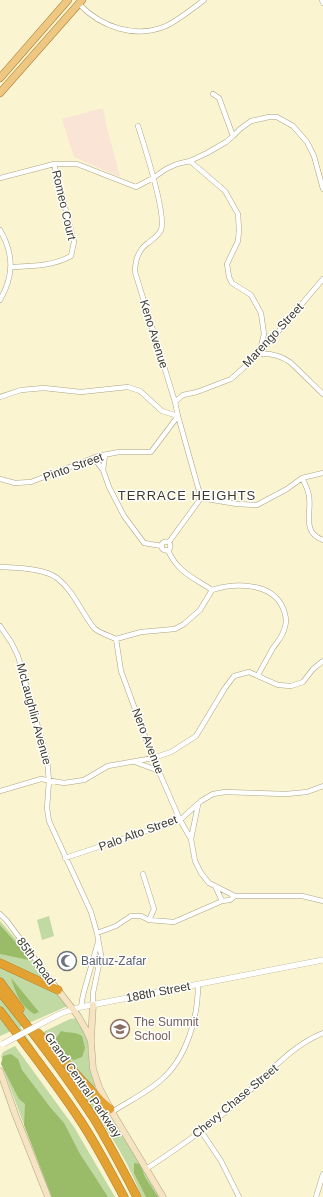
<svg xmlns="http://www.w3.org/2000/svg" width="323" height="1197" font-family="Helvetica,sans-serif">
<rect width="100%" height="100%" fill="#faf4d0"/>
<path fill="#f9e4d6" d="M103,108l3,16 14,53 -46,-20 -12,-38z"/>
<path fill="#c1d9a2" d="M49,916l5,20 -12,4 -5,-20z
M0,921l72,83 -52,23 19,28 -21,-27 -18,8z
M77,1018l11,21v12l8,35 -2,2 -53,-55 29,-14z
M46,1044l55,61 13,17 47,75h-19c-5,-10 -9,-21 -14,-31 -22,-43 -54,-82 -82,-122z
M15,1046l59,81 41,70h-64l-50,-134 2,-3 -2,-3 2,-5z"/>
<path fill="#9abc68" d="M0,925l26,29 3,6 -29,-6z
M11,978l28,34 -5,2c-14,-9 -18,-20 -23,-36z
M61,1031c9,3 13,0 21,5l3,12 -3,9 -8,3c-11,-3 -16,-8 -20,-19z
M11,1054l7,5 4,11 28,37 14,16 16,31 28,43h-56l-28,-72 1,-21 -6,-5 -18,-35 2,-8z
M134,1163l6,1 5,13 13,20h-12l-12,-24z"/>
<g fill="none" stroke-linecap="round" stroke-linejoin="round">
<defs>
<path id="minor" d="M322,0l1,3
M79,4c22,23 56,35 87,22 14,-7 26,-17 38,-26
M213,94l6,4 14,38
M138,126c6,19 29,88 23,104 -3,6 -8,9 -13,13 -10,7 -13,17 -13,29l40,130 3,14 23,82 -32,44
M190,161l35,30 13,23 1,16 -1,11 -11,23 2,13 3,6 19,12 10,18 3,21 -5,20c12,-1 22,2 31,8l33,32
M0,178l54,-14h23l59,23 17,-9 13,-9 11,-5 13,-3 17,-8 19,-11 7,-6 7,-7 11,-8 18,-4h8l16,9 14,16 7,14 9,33
M0,230c14,24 14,46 0,70
M12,267c20,-1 41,-1 59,-11l3,-14 -20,-78
M0,397l21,-7 23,-2 37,4 47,-5 12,4 22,20 16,5 -27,36h-32l-21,4 -67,26 -16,1 -15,-4
M175,402l8,-7 14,-3 34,-13 28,-25 64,-75
M94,458l9,12 6,17 15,29 20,27 18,3
M103,470l2,-15
M302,478c3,6 6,11 7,18 3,16 -8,36 14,44
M201,498l36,6 20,1 30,-16 15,-11 21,-5
M161.5 546a4.5 4.5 0 1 1 9 0a4.5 4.5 0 1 1-9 0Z
M168,550c9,22 26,28 44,40
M0,567c16,1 44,1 57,11 17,13 24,34 37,50 5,5 16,8 22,11l25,-7 34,-3 9,-5 16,-14 12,-20
M212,590c22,-7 58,-8 70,16 3,6 5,14 3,21 -2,9 -7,14 -12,21 -5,9 -10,18 -15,27
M0,626l11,16 7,14 29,103 2,22 -2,27 2,13 42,91 6,21 4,22 -8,38v12
M116,639l5,32 7,19 25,68 27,62 11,19 4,22 6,12 8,10 26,13
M135,762l24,9
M0,791l41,-12 23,4 20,-3 24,-14 45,-8 18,-6 25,-16 29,-48 9,-12 15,-4 29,13 13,1 12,-4 10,-13 10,-8
M191,839l7,-34
M65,858l115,-38 21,-19 12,-7 12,-2 61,2 21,-2 16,-6
M143,874l11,35 -5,11
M216,888l6,13
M0,914l7,7 49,66
M97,933l19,-7 15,-10h10l8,4 25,2 48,-21 8,-1 5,-4h67l21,5
M81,1007l2,-12 15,-53
M112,1112c15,-10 36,-20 49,-32 26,-22 37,-63 37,-95
M201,1131l20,30 18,36
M146,1169c34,-22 68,-46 98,-73 24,-22 48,-51 79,-63
M316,1197l7,-23"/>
<path id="tertiary" d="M46,1021l16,-8 19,-6 242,-47"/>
<path id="secondary" d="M58,990l20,26 8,14 5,11 2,28 6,18 13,25 51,85
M91,1039l2,-34
M0,1071l15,43 33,83"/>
<path id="primary" d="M0,78l68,-78
M0,93l82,-93"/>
<path id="motorway" d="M0,963l58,27
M0,982l20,27
M0,992c33,40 65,82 93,125 16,26 30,53 44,80
M0,1011c27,36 55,71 80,109 16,24 30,51 44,77
M38,1033l63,68 9,8"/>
</defs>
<use href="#minor" stroke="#aba584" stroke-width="5.5"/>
<use href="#tertiary" stroke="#aba584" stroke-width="6"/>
<use href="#secondary" stroke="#aba584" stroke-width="7"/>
<use href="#primary" stroke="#a87d2f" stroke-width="8"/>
<use href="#motorway" stroke="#a87d2f" stroke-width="9"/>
<use href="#minor" stroke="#fff" stroke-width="4.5"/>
<use href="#tertiary" stroke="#fff" stroke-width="5.5"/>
<use href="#secondary" stroke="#f6e3c1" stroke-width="6"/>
<use href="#primary" stroke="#eec783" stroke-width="7"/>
<use href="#motorway" stroke="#e2a130" stroke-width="8"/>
<defs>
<path id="tertiary-bridge" d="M3,1044l43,-23"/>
</defs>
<use href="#tertiary-bridge" stroke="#aba584" stroke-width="6" stroke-linecap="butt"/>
<use href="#tertiary-bridge" stroke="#fff" stroke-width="5.5"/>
</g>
<defs>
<symbol id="mosque-ring" viewBox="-11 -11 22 22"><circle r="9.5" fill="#fff" stroke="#6b7280" stroke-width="1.5"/><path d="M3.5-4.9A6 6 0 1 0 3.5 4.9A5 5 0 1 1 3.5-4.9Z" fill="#6b7280"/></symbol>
<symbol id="school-ring" viewBox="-11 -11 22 22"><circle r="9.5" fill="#fff" stroke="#8d6e63" stroke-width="1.5"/><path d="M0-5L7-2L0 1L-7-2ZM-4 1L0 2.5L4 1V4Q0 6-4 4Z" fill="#8d6e63"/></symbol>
</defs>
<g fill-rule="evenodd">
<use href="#mosque-ring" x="56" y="950" width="22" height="22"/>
<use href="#school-ring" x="109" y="1018" width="22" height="22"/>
</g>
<g text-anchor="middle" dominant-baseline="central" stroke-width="3" stroke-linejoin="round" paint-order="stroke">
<g font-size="12" fill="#3d3b2d" stroke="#fff">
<text transform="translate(64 205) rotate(77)">Romeo Court</text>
<text transform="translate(154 334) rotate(73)">Keno Avenue</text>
<text transform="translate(273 335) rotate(-47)">Marengo Street</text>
<text transform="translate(73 467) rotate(-20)">Pinto Street</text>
<text transform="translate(34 714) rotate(75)">McLaughlin Avenue</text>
<text transform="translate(148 741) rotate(69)">Nero Avenue</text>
<text transform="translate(138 833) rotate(-20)">Palo Alto Street</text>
<text transform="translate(36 961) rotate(53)">85th Road</text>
<text transform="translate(158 992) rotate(-11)">188th Street</text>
<text transform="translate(83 1085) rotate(55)">Grand Central Parkway</text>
<text transform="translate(235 1101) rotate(-40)">Chevy Chase Street</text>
</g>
<g font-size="12" fill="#5b616d" stroke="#fff" text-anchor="start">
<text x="81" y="961">Baituz-Zafar</text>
</g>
<g font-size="12" fill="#785e54" stroke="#fff" text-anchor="start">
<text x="134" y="1022">The Summit<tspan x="134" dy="14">School</tspan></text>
</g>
<g font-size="13" letter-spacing="1" fill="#3d3b2d" stroke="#fff">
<text x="187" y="495">TERRACE HEIGHTS</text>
</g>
</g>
</svg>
